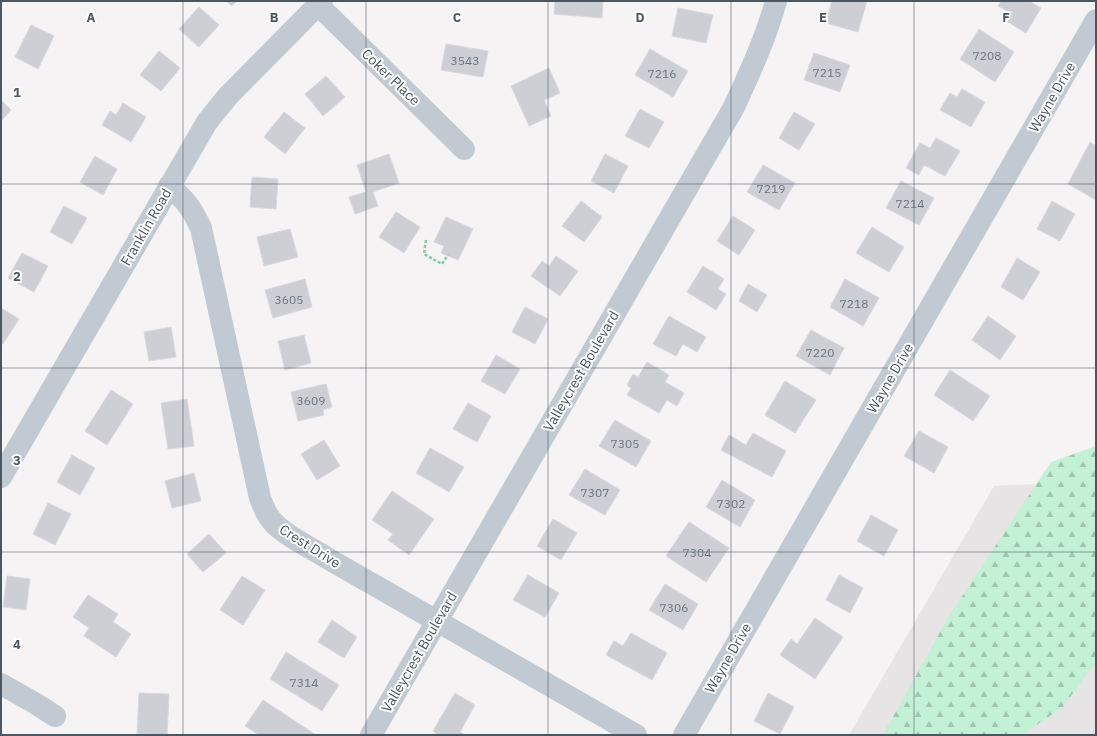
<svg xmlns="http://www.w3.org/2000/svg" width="1097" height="736" font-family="'IBM Plex Sans',sans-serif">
<defs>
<pattern id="forest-firs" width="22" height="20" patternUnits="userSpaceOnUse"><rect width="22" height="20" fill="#c3f1d5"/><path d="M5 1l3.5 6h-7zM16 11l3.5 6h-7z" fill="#a0c6b0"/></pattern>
</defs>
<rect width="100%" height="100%" fill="#f5f3f3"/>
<path fill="#e6e4e5" d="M1096,481v254h-247l145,-249z"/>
<path fill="url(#forest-firs)" d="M1096,446v218l-5,4 -28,39 -41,28h-139l66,-119 102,-154z"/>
<path fill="#cdcfd5" stroke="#d7d9de" d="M226,1h11l-5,5z
M555,1h48l-1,17 -48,-4z
M832,1h35l-9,31 -32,-9z
M1001,1h28l12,7 -15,25 -23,-14 4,-8 -9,-5z
M199,7l20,18 -20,22 -20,-18z
M678,8l35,7 -7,28 -34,-7z
M31,25l23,11 -16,33 -23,-12z
M979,29l35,23 -19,30 -35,-23z
M446,44l42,7 -5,26 -42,-7z
M650,49l38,22 -15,26 -38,-22z
M159,51l21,17 -19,23 -21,-16z
M814,53l36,12 -10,27 -36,-12z
M549,68l11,25 -16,7 7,16 -22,10 -18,-40z
M326,76l19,21 -22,19 -18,-22z
M962,89l23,13 -14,25 -31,-17 10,-17 7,4z
M1,100l10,10 -10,11z
M123,103l23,14 -15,25 -29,-17 8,-14 6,4z
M640,109l24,13 -15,26 -24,-12z
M284,112l21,16 -20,26 -21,-17z
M794,112l21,12 -16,26 -20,-12z
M936,138l24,13 -15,25 -21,-11 -5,10 -13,-7 14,-25 10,5z
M1090,142l6,4v54l-28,-16z
M389,154l10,29 -26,9 5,14 -23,8 -6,-17 17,-5 -9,-27z
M605,154l23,12 -14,27 -23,-12z
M95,156l22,13 -14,26 -23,-13z
M763,165l32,18 -16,27 -32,-18z
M252,177l26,2 -2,30 -26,-2z
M901,181l33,17 -15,27 -33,-17z
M581,201l21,16 -18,25 -22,-16z
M1052,201l23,13 -15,27 -23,-12z
M64,206l23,12 -15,26 -22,-12z
M396,212l24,15 -16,26 -25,-16z
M733,216l22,14 -16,25 -22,-14z
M446,217l27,12 -15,31 -17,-7 3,-7 -10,-4z
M872,227l32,20 -15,25 -33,-19z
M290,229l8,28 -34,9 -7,-29z
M22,253l26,13 -14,26 -26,-14z
M556,256l22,15 -18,25 -29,-20 11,-15 7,5z
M1017,258l23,14 -17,28 -22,-13z
M703,266l21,13 -6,10 8,5 -10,16 -29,-18z
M305,279l7,28 -39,11 -8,-28z
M845,279l34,19 -16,28 -33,-19z
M748,284l19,11 -10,17 -18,-11z
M525,307l23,12 -13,25 -23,-12z
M1,308l18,11 -16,25 -2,-1z
M669,316l37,21 -9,15 -14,-8 -7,12 -23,-12z
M988,316l28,20 -16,24 -28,-20z
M171,327l5,30 -27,4 -5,-29z
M811,330l33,18 -14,27 -34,-19z
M304,335l7,28 -26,7 -7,-29z
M496,355l24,14 -15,25 -24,-13z
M647,362l22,13 -4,7 19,11 -7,13 -10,-6 -8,13 -32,-18 4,-7 -4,-3 6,-11 5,3z
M950,370l40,26 -17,25 -39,-26z
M785,381l31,19 -21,33 -30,-18z
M326,384l6,23 -9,3 1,5 -26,6 -7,-29z
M111,390l22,14 -26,41 -22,-14z
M187,399l7,47 -26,3 -7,-46z
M468,403l23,13 -14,26 -24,-13z
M615,420l36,21 -15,26 -37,-21z
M919,431l29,16 -14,26 -30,-17z
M753,433l33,18 -14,26 -51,-27 8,-15 17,10z
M324,440l16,26 -23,14 -16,-26z
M430,448l34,19 -15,25 -33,-19z
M72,455l23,13 -15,27 -23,-13z
M585,469l35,21 -15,25 -36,-20z
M194,473l7,28 -29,7 -7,-27z
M722,480l33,20 -15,27 -34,-20z
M392,491l42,28 -25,36 -21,-15 5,-6 -21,-14z
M48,503l23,11 -16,31 -22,-11z
M871,515l27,15 -14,26 -27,-15z
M553,519l24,14 -16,27 -24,-14z
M689,522l40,26 -23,34 -40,-26z
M209,534l17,19 -23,19 -16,-18z
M528,575l31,18 -14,24 -32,-17z
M839,575l24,13 -13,25 -24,-13z
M7,576l23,3 -4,31 -23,-3z
M242,576l23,14 -22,35 -23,-15z
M665,584l33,20 -15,26 -34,-20z
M88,595l30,19 -5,8 18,12 -15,23 -32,-21 5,-8 -16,-11z
M815,618l28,19 -28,42 -35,-24 11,-16 6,5z
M332,620l25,17 -13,21 -26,-16z
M631,633l36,20 -15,27 -46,-25 8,-14 9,5z
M286,652l53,33 -17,26 -52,-32z
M139,693l30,1 -2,41 -30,-1z
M455,693l20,12 -15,27 5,3h-26l-6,-4z
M768,693l26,14 -14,27 -26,-13z
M263,700l53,35h-57l-14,-9z"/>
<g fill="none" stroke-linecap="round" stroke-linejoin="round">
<path stroke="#7ad0a6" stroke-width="2.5" stroke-dasharray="3 2" stroke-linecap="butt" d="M426,240l-2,14 18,10 6,-9"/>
<path stroke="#c1cad2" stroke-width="22" d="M318,5l146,144
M169,186c17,14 23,23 32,42l59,270c3,8 6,16 12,23 13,15 38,26 55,37l309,177
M1,477l206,-355 21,-26 94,-95
M1,684l32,18 22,14
M371,735l363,-628c16,-35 32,-69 42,-106
M684,735l412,-715"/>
</g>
<path fill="none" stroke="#4a5661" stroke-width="1" stroke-opacity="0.55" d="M183,1v734M366,1v734M548,1v734M731,1v734M914,1v734M1,184h1095M1,368h1095M1,552h1095"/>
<g text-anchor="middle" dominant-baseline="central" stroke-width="4" stroke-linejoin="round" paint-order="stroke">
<g font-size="12" fill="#6b747e">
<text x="987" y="55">7208</text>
<text x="465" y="60">3543</text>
<text x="827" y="72">7215</text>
<text x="662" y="73">7216</text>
<text x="771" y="188">7219</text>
<text x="910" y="203">7214</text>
<text x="289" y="299">3605</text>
<text x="854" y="303">7218</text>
<text x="820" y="352">7220</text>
<text x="311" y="400">3609</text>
<text x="625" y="443">7305</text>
<text x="595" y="492">7307</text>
<text x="731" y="503">7302</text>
<text x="697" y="552">7304</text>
<text x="674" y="607">7306</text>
<text x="304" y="682">7314</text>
</g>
<g font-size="14" fill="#4a5661" stroke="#fff">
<text transform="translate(391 77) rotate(44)">Coker Place</text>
<text transform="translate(1052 97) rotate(-60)">Wayne Drive</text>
<text transform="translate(146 227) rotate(-60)">Franklin Road</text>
<text transform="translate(581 371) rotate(-60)">Valleycrest Boulevard</text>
<text transform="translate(890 378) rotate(-60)">Wayne Drive</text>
<text transform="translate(310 546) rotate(32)">Crest Drive</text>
<text transform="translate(419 652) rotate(-60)">Valleycrest Boulevard</text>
<text transform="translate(728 658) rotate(-60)">Wayne Drive</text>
</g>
</g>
<g font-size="13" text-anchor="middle" font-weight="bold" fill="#4a5661" stroke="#fff" stroke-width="4" stroke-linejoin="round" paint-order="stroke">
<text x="91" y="22">A</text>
<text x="274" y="22">B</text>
<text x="457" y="22">C</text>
<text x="640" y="22">D</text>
<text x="823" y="22">E</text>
<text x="1006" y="22">F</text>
<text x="17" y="97">1</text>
<text x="17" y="281">2</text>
<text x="17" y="465">3</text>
<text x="17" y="649">4</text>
</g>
<rect width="1097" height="736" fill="none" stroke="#4a5661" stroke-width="4"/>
</svg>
